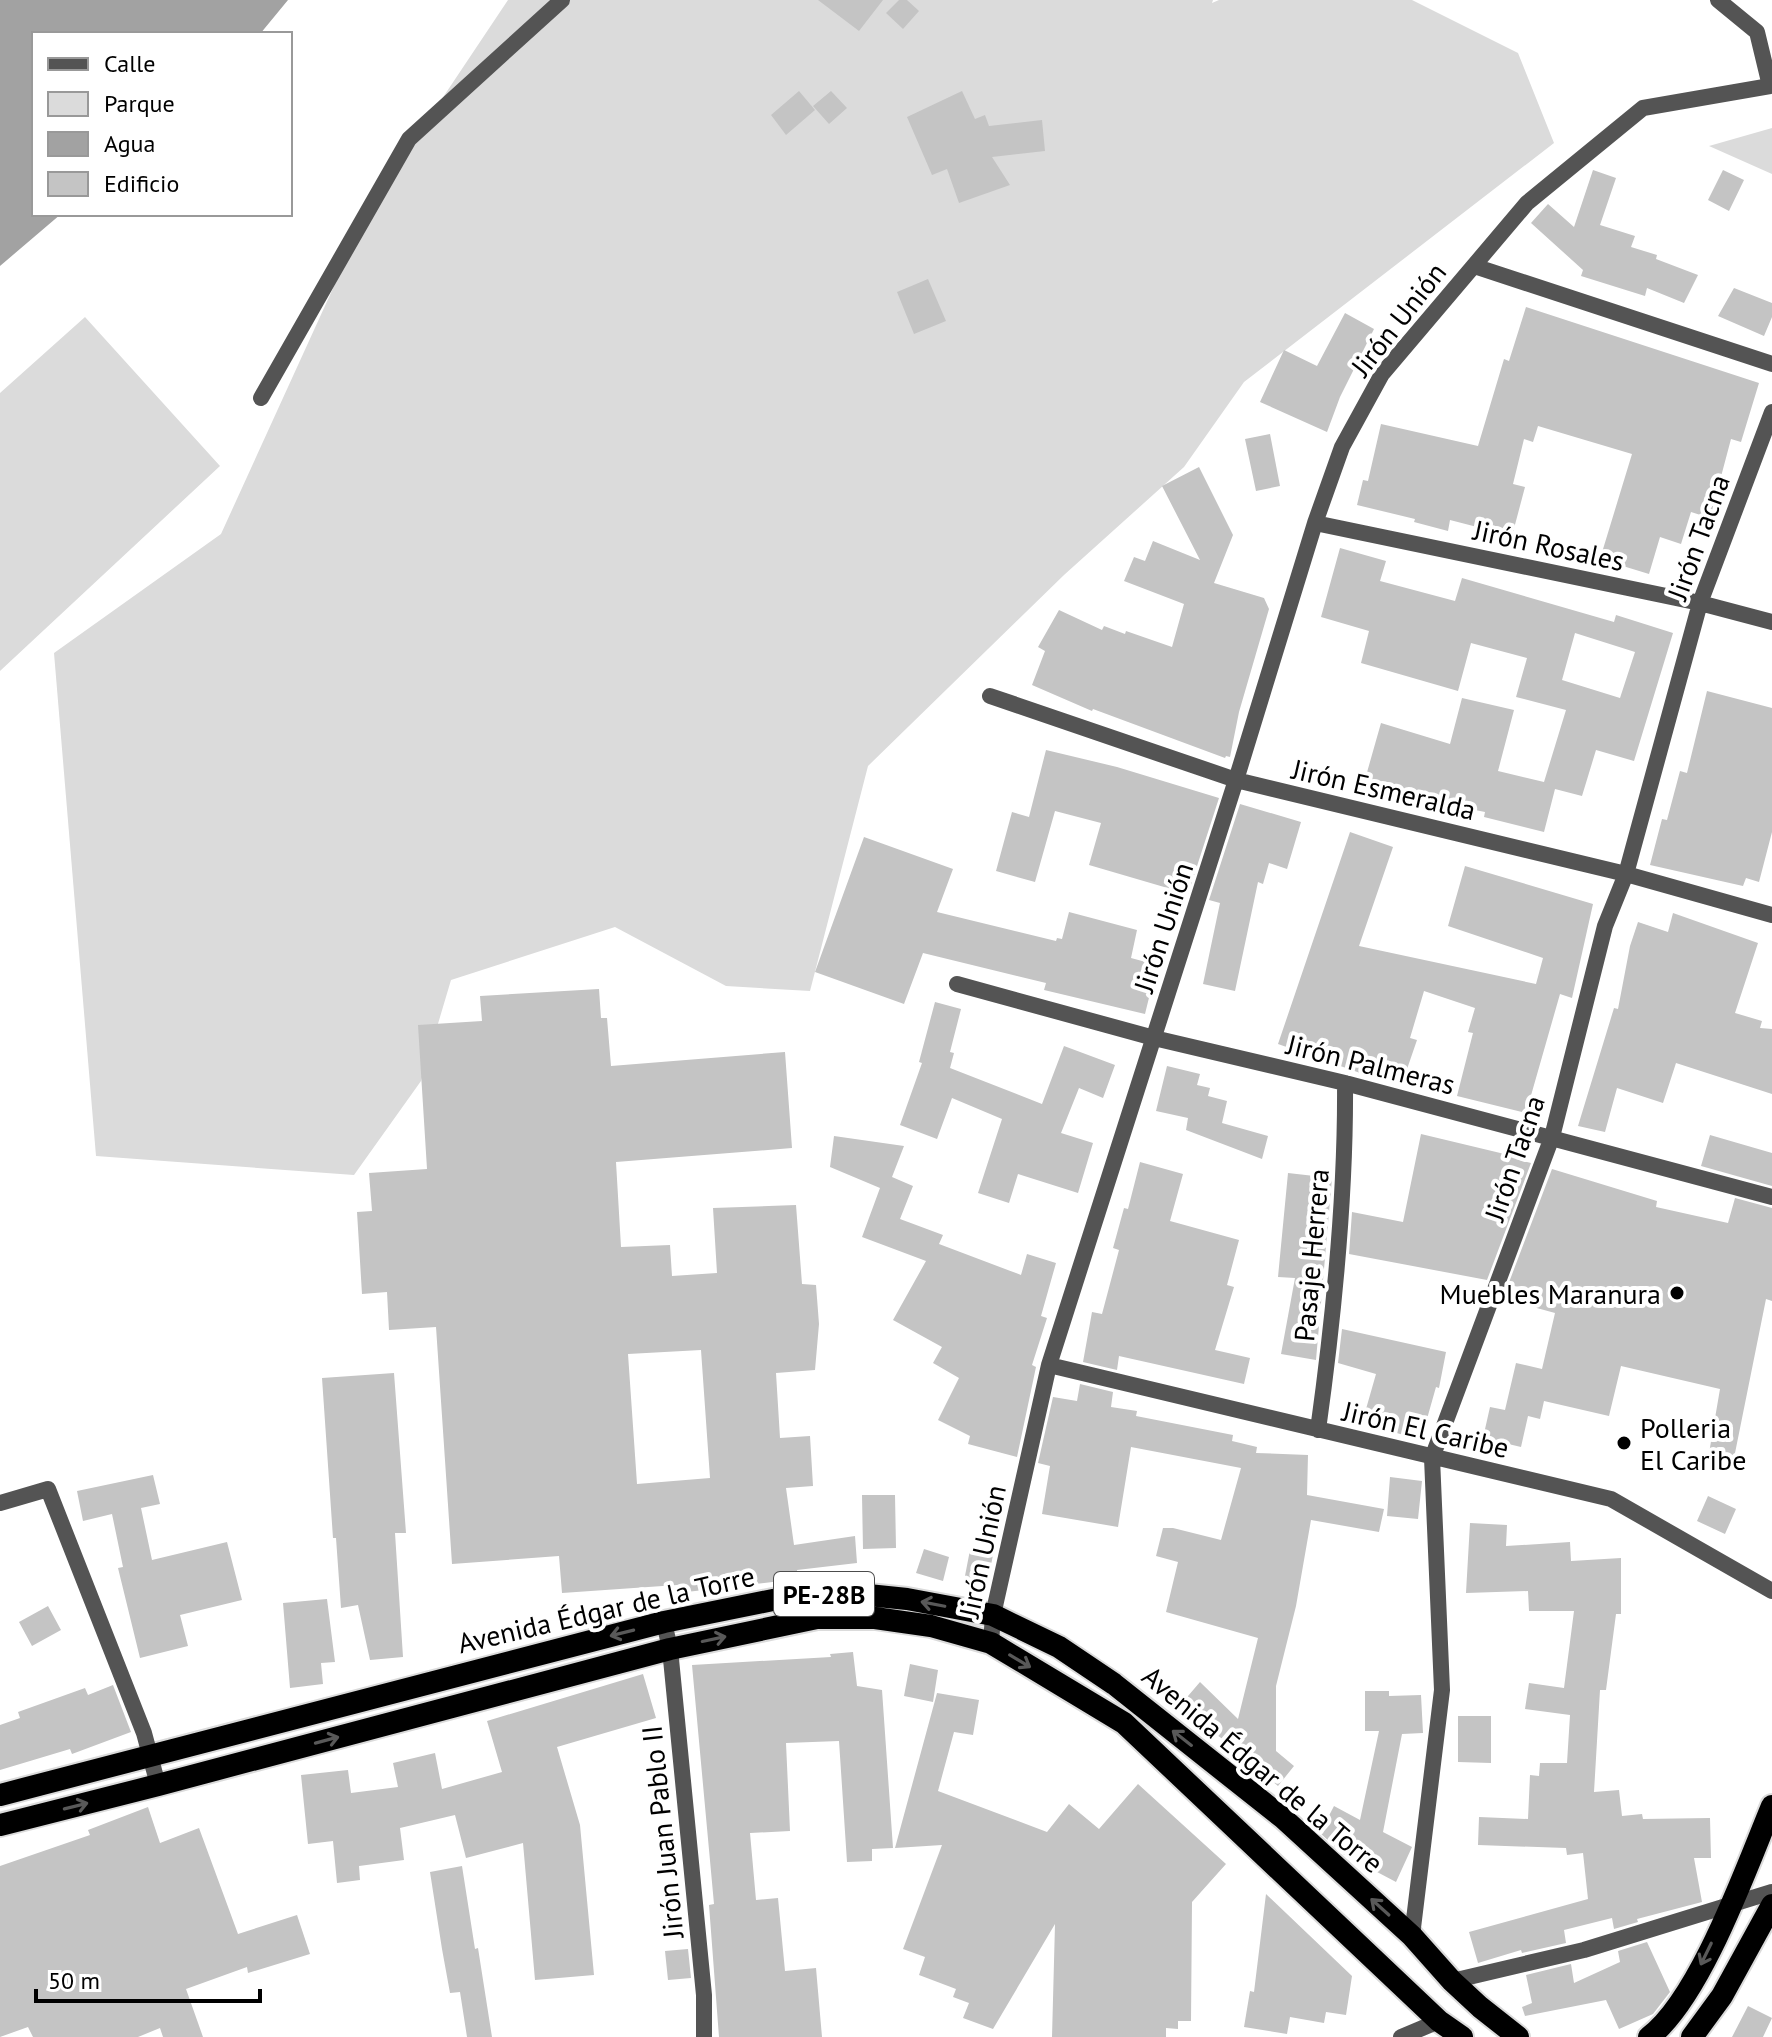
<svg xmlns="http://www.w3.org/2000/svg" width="1772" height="2037" font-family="'PT Sans',sans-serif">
<rect width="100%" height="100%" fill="#fff"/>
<path fill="#dbdbdb" d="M508,0h705l-1,3 7,-3h193l106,53 36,90 -310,239 -60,85 -120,108 -196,191 -58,225 -84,-5 -111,-59 -164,53 -30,101 -67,94 -258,-19 -42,-503 167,-119 150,-329z
M1772,128v46l-63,-28z
M85,317l135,149 -220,205v-278z"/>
<path fill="#a2a2a2" d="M0,0h288l-28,34h-226v180h27l-61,52z"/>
<path fill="#c4c4c4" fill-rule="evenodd" d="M818,0h65l-24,31z
M899,0h8l12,11 -16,18 -17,-16z
M799,91l16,19 -29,25 -15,-20z
M831,91l16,17 -18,16 -16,-18z
M962,91l13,28 10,-4 4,11 53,-6 3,31 -53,6 18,28 -51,18 -12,-34 -15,6 -25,-58z
M1593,170l23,8 -16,47 35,11 -4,11 26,8 -1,4 42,16 -14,28 -37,-15 -2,8 -64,-20 2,-6 -52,-47 17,-19 26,23z
M1723,170l21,10 -15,31 -21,-11z
M928,279l18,42 -32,13 -17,-42z
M1734,288l38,15v14l-8,19 -46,-20z
M1526,307l233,76 -18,59 -10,-3 -21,79 -19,-6 -10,32 -21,-7 -11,37 -49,-15 32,-105 -94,-28 -5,16 -9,-3 -11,45 12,3 -13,49 -62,-16 -2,11 -34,-9 1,-3 -58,-14 6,-25 5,1 13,-57 97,22 26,-87 5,2z
M1345,313l29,16 -34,68 -13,35 -67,-30 24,-52 33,16z
M1270,434l10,52 -24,5 -11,-52z
M1199,467l34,68 -19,48 50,15 5,11 -30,103 -9,45 -4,-1 -1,2 -132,-49 -1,2 -60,-26 13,-34 -7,-4 21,-37 43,20 2,-4 21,8 1,-3 46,16 12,-43 -60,-23 10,-24 11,4 8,-20 47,19 -38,-74z
M1340,548l46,13 -6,20 75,20 7,-23 152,44 2,-7 57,18 -39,128 -38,-11 -14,46 -27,-7 -11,43 -60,-15 1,-5 -79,-16 -2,5 -42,-11 19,-67 69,21 12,-46 52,12 -16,61 46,11 22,-72 -50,-13 11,-39 -56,-15 -13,48 -97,-28 8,-32 -48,-14zM1575,633l60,19 -15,46 -58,-18z
M1707,691l65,17v124l-13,50 -13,-4 -3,8 -93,-21 12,-46 5,1 13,-49 7,2z
M1046,750l71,17 102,31 -31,96 -99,-29 12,-42 -46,-12 -20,71 -39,-11 16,-59 17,5z
M1240,804l61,18 -14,47 -18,-6 -6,21 -5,-2 -23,109 -32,-7 17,-81 -11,-3z
M1350,832l43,15 -34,99 177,38 7,-26 -95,-32 17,-60 128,38 -21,94 -12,-4 -34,119 -69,-17 16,-63 -5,-1 7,-24 -51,-17 -14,47 7,2 -11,32 -21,-7 -5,15 -102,-36z
M864,837l89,32 -16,43 119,29 1,-3 5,1 7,-27 68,18 -6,28 26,7 -12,49 -101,-24 2,-7 -123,-30 -19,51 -89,-32z
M1673,913l85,30 -23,70 27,8 -2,7 12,1v65l-96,-31 -13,40 -46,-15 -12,44 -27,-6 36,-118 4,1 12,-63 8,-24 30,10z
M599,989l2,29h6l4,48 174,-14 7,96 -176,14 5,85 49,-2 2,31 45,-3 -4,-65 83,-3 6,79 14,1 3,39 -4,46 -39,3 4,65 30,-2 3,50 -27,2 8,57 61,-9 2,27 -60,7 1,9 -120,14 -1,-8 -115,8 -3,-37 -107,8 -16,-237 -47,3 -2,-38 -25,2 -5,-82 15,-1 -3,-38 58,-4 -9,-144 64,-4 -2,-25zM701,1350l9,128 -73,6 -9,-130z
M935,1002l26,7 -11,43 4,1 -4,15 92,36 22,-58 51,19 -12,33 -24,-10 -18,45 32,10 -15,50 -60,-19 -9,29 -31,-10 24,-74 -50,-21 -15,41 -37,-14 22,-62 -3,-1z
M1167,1066l33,8 -3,11 13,3 -2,8 19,5 -5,22 46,13 -6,23 -76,-29 2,-12 -32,-7z
M1421,1134l96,23 -1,2 15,4 -44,117 -138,-26 3,-42 51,10z
M1710,1135l62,18v33l-71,-20z
M834,1136l70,10 -12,31 21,9 -13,33 43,16 -4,9 82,31 6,-21 29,9 -15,53 6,2 -15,47 4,2 -19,90 -49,-13 2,-8 -32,-16 21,-42 -26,-15 9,-16 -49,-27 33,-59 -64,-24 18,-49 -50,-21z
M1140,1162l43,12 -13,47 69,19 -12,45 7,2 -19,63 35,8 -6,26 -125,-28 -2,14 -34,-8 9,-50 10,2 17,-64 -6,-2 11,-40 4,1z
M1552,1169l105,32 -1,6 72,16 7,-25 37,10v93l-6,-2 -33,164 -25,-4 12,-70 -99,-23 -12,50 -65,-15 -4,18 -12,-3 -7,31 -38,-9 7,-31 15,3 11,-47 26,6 13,-56 -40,-11 5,-15 -12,-2z
M1288,1173l44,5 -16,182 -35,-6 14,-76 -17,-1z
M1342,1329l104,23 -7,36 -3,-1 -15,53 -59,-17 14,-49 -38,-11z
M394,1373l12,160h-11l8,124 -33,3 -12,-55 -17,3 -5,-70h-3l-11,-160z
M1080,1384l33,8 -2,15 26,4 -1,5 97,19 -1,6 25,6 -1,6 52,2 -1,40 77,14 -5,23 -68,-12 -15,86 -20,80v65l18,15 -16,20 -35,-30 1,-2 -50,-35 2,-3 -14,-13 18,-21 38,37 20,-81 -92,-26 12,-50 -22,-6 7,-28h10l48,12 20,-72 -110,-21 -13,80 -76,-13 8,-48 -12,-3 15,-66 24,4z
M153,1475l7,29 -19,4 11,52 75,-18 15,58 -62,15 8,31 -48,12 -22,-90 5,-1 -11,-53 -29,7 -6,-30z
M1390,1477l32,4 -4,38 -31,-3z
M862,1495h33l1,53 -33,1z
M1708,1496l28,13 -11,25 -28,-13z
M1470,1523l37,2 -1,21 64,-4 1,19 50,-3v56h-5l-10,76h-6l-6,102 25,-2 3,26 20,-2 1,5 67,-1 1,40h-17l8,44 -65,17 1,3 -24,7 -2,-11 -48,12 2,13 -44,10 -1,-3 -43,13 -9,-31 119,-33 -5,-46 -16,2 -1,-7 -88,-3 1,-28 49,2 2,-44 9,1 1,-13h27l3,-48 -45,-6 4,-26 35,5 10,-77h-45l-1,-20 -62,2z
M924,1549l25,8 -6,24 -27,-8z
M970,1550l23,5 -6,30 -23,-4z
M327,1599l8,63 -14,1 2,21 -33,4 -7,-85z
M48,1606l13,24 -29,16 -13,-24z
M853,1652l4,34 25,4 11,158 -21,1v12l-25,1 -8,-121 -53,2 4,88 -40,2 6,67 22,-2 7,73 31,-3 6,69h-103l-10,-132 5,-1 -22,-239 139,-8 -1,-3z
M910,1664l28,6 -5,32 -29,-6z
M643,1674l13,44 -99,29 23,78 14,150 -59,5 -12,-137 -57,15 -11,-43 -55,13 4,32 -45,6 1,14 -23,3 -4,-42 -25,3 -7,-69 47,-5 3,23 47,-6 -5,-24 42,-10 7,36 60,-17 -15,-51z
M113,1685l18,47 -59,22 -2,-5 -70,21v-45l20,-7 -2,-6 67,-24 3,7z
M1365,1691h24v5l32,-1 2,38 -21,1 -19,98 29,15 -16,35 -53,-28 -23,-21 14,-27 26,14 19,-89h-14z
M937,1693l42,7 -6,35 -19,-3 -16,59 109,41 22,-28 30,25 39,-45 88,80 -34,38 -1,119h-13v8l-12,-1v9h-114l3,-113 -62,105 -30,-11 6,-15 -16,-6 3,-8 -37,-14 6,-18 -22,-8 39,-104 -47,3z
M1458,1716h33v47l-33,-1z
M148,1807l12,36 39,-15 39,106 59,-19 13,39 -62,19 -1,-6 -61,22 17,48h-40l-3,-9 -22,9h-105l-5,-10 -28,10v-171l90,-31 -2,-5z
M462,1866l13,83 3,-1 14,89h-25l-7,-45 -10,1 -8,-44 -12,-77z
M1266,1894l86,82 -6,39 -20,-3 -2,11 -34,-6 -3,17 -43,-7 6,-36 4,1z
M1647,1942l23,50 -17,22 -34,15 -13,-29 -81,16 -3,-9 10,-4 -6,-28 45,-11 3,19 46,-21 -2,-11z
M688,1949l3,29 -23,2 -3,-29z
M1748,2006l24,12 -9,19h-31z"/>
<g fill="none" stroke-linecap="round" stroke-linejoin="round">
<defs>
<path id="trunk" d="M0,1795l664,-173 109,-22 66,-8 68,7 86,16 66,32 55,37 169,134 129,118 40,45 28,26 38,30
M0,1825l158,-40 512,-136 147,-31h58l56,8 60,17 133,80 315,298 23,16
M1649,2037c51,-38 98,-171 123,-231
M1692,2037l30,-41 50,-91"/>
</defs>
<use href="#trunk" stroke="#dbdbdb" stroke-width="26"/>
<path stroke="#545454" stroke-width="16" d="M1474,266l298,98
M261,398l148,-259 153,-139
M1315,523l385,80 72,19
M990,696l246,84 390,94 146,41
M957,984l197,54 191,45 427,114
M1049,1365l562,134 161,92
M1318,1430c16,-115 28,-231 27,-347
M0,1503l48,-14 96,244 14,52
M664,1622l6,27 34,346v42
M991,1643l2,-28 56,-250 187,-585 79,-257 27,-76 40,-73 145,-171 116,-95 127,-22 -13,-54 -39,-32
M1412,1936l30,-246 -10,-232 120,-321 53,-211 21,-52 74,-271 72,-191
M1452,1981l132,-31 188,-58
M1401,2037l38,-16"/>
<use href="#trunk" stroke="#000" stroke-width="22"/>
</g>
<defs><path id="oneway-shaft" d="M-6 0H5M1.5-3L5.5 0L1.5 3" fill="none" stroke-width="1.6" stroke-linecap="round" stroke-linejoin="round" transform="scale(2)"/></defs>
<g stroke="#595959">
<use href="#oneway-shaft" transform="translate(933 1604) rotate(-169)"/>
<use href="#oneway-shaft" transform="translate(622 1633) rotate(166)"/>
<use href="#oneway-shaft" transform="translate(714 1639) rotate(-12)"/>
<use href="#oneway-shaft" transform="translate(1020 1661) rotate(31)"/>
<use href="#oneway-shaft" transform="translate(1182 1738) rotate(-142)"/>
<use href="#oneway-shaft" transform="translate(327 1740) rotate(-15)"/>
<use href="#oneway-shaft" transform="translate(76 1806) rotate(-14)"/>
<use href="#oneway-shaft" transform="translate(1380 1907) rotate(-138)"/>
<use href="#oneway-shaft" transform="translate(1706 1954) rotate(116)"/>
</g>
<g fill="#000" stroke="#fff" stroke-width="3">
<circle cx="1677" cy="1293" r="8"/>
<circle cx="1624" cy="1443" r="8"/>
</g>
<g text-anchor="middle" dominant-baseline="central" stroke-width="8" stroke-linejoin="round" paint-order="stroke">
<rect fill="#fff" stroke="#4c4c4c" stroke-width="2" x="774" y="1572" width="100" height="44" rx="6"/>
<g font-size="26" font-weight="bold" fill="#000">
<text x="824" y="1594">PE-28B</text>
</g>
<g font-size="28" fill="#000" stroke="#fff">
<text transform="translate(1398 319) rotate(-52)">Jirón Unión</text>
<text transform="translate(1698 537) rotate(-70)">Jirón Tacna</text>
<text transform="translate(1549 545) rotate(12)">Jirón Rosales</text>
<text transform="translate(1384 789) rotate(13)">Jirón Esmeralda</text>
<text transform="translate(1163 927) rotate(-72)">Jirón Unión</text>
<text transform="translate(1371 1064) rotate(14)">Jirón Palmeras</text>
<text transform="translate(1514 1158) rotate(-71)">Jirón Tacna</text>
<text transform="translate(1311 1255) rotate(-85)">Pasaje Herrera</text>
<text transform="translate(1426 1429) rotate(13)">Jirón El Caribe</text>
<text transform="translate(982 1551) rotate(-78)">Jirón Unión</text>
<text transform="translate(606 1609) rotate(-13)">Avenida Édgar de la Torre</text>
<text transform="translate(1263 1769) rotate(40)">Avenida Édgar de la Torre</text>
<text transform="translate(662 1832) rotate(-96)">Jirón Juan Pablo II</text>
</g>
<g font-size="28" fill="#000" stroke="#fff" text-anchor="end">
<text x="1661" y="1293">Muebles Maranura</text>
<text x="1640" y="1427" text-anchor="start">Polleria<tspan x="1640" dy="32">El Caribe</tspan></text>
</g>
</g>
<rect x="32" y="32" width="260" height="184" fill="#ffffff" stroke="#999999" stroke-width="2"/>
<rect x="48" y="58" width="40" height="12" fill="#545454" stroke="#999999" stroke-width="2"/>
<text x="104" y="72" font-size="24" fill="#000000">Calle</text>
<rect x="48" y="92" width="40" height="24" fill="#dbdbdb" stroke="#999999" stroke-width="2"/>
<text x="104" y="112" font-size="24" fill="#000000">Parque</text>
<rect x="48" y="132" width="40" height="24" fill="#a2a2a2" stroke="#999999" stroke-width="2"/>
<text x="104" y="152" font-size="24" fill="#000000">Agua</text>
<rect x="48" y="172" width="40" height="24" fill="#c4c4c4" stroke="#999999" stroke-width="2"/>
<text x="104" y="192" font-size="24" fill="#000000">Edificio</text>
<path d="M36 1989v12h224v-12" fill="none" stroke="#000000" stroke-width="4"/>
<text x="48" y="1989" font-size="24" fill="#000000" stroke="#ffffff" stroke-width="6" paint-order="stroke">50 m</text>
</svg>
